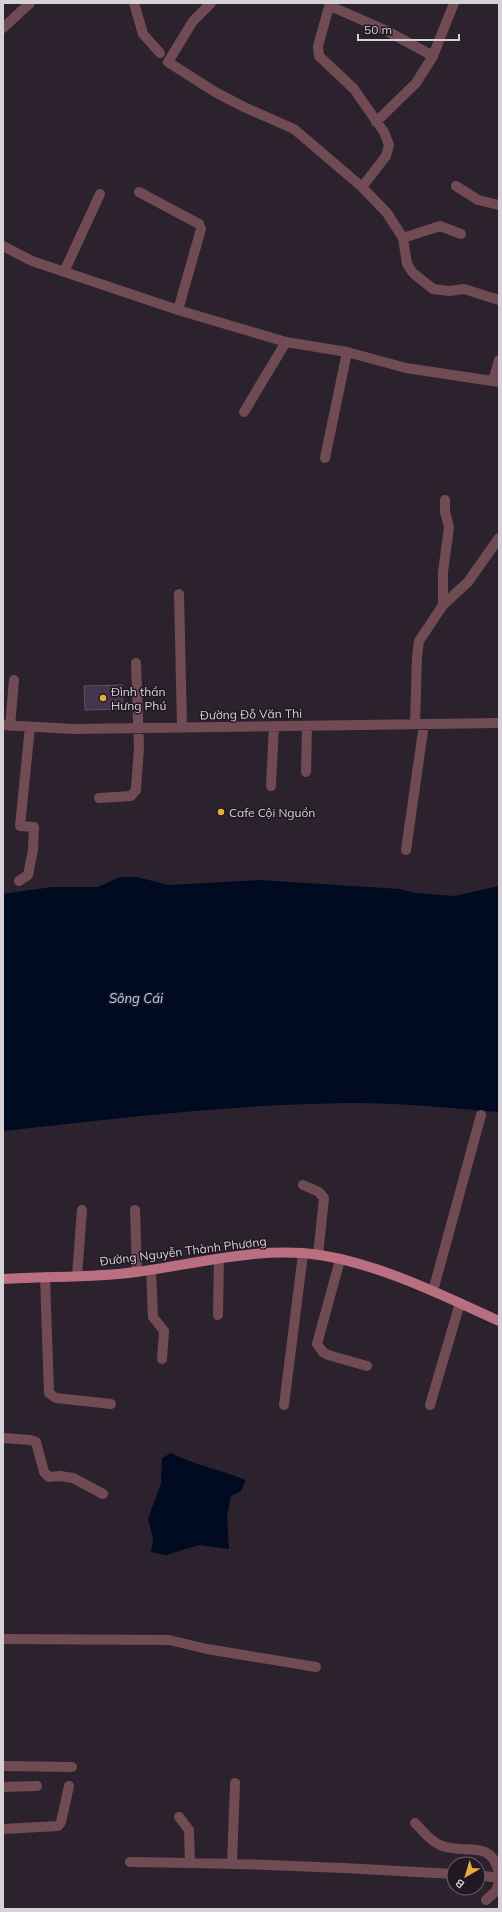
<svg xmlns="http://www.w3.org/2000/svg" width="502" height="1912" font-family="Mulish,sans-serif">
<rect width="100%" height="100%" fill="#2b222d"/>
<path fill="#000a21" d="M120,877h16l33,8 90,-5 141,9 15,4 39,3 45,-10v226c-49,-4 -99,-9 -148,-9 -117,1 -232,15 -348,28v-237l49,-7h46z
M171,1453c24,12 50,17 75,27l-5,11 -10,5 -4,20 2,33 -30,-4 -33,10 -15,-3 2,-14 -5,-19 13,-36 1,-25z"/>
<path fill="#46334f" stroke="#5b525f" d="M122,685l1,24 -38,1 -1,-24z"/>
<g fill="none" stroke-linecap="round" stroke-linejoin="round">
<path stroke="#714b54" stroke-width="10" d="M134,3l9,31 17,19
M211,3l-18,18 -25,41 47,30 29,15 50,22 68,58 25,26 16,25 4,26 6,9 20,16 16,2 15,-2 35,11
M330,3l-12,43 1,10 35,33 30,43 5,13 -3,11 -24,31
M330,6l55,24 48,26
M3,28l27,-25
M376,122l40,-39 17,-27 21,-53
M456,186l22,14 21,5
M139,192l60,32 2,5 -23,81
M403,238l37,-12 21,8
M3,246l29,15 146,49 108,32 61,10 59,16 93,14
M64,272l36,-78
M493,381l6,-21
M244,412l42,-70
M325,458l22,-106
M179,594l3,133
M443,605v-33l6,-45 -4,-15v-12
M415,724l2,-67 2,-16 24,-36 25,-23 31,-44
M3,725l70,4 426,-6
M10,726l4,-46
M306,772l1,-46
M271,786l3,-60
M99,798l32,-2 5,-6 3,-43 -3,-84
M406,850l18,-126
M19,881l9,-6 5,-25 1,-23 -14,-1 10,-99
M303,1185l16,7 5,6 -6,57
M135,1210l2,62
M340,1260l-23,84 6,8 5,3 39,11
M151,1270l2,47 11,14 -2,28
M77,1276l5,-66
M45,1277l4,116 7,5 55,6
M433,1291l48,-176
M218,1315l1,-56
M284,1405l19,-151
M430,1405l30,-102
M3,1438l27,2 6,2 8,30 5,5 11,-1 13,2 30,16
M3,1639l166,1 38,9 109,18
M3,1766l69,1
M3,1787l34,-1
M179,1817l10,13 1,33
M415,1823c8,8 15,18 25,22 24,11 50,-8 59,27
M3,1829l55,-3 3,-4 8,-36
M130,1862c108,1 216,5 324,12
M232,1863l3,-80
M478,1875l21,3
M486,1900l10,-9 3,-8"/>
<path stroke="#ba6f81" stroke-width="10" d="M3,1279c44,-3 89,-1 133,-7 60,-8 123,-26 184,-17 62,10 122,40 179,66"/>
</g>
<g fill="#e5ad35" stroke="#221823" stroke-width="1.5">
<circle cx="103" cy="698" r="4"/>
<circle cx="221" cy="812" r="4"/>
</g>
<g text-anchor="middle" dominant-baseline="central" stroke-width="3" stroke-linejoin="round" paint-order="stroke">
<g font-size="12" fill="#d6d0d7" stroke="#221823" text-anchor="start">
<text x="111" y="691">Đình thần<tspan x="111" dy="14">Hưng Phú</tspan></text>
<text x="229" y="812">Cafe Cội Nguồn</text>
</g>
<g font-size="12" fill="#d6d0d7" stroke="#221823">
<text transform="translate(251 714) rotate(-1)">Đường Đỗ Văn Thi</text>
<text transform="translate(183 1251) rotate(-7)">Đường Nguyễn Thành Phương</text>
</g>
<g font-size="13" font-style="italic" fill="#afd1fa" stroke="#221823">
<text x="136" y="998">Sông Cái</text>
</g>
</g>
<rect width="502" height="1912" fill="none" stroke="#d6d0d7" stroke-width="8"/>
<g transform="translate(466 1876) rotate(218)"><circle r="19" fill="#221823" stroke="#6a626b"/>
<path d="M0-3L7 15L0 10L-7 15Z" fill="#e5ad35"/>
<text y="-6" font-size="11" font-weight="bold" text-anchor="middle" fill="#d6d0d7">B</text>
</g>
<path d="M358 34v6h101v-6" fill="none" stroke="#d6d0d7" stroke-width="2"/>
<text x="364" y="34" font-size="12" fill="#d6d0d7" stroke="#221823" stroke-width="3" paint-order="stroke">50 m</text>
</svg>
